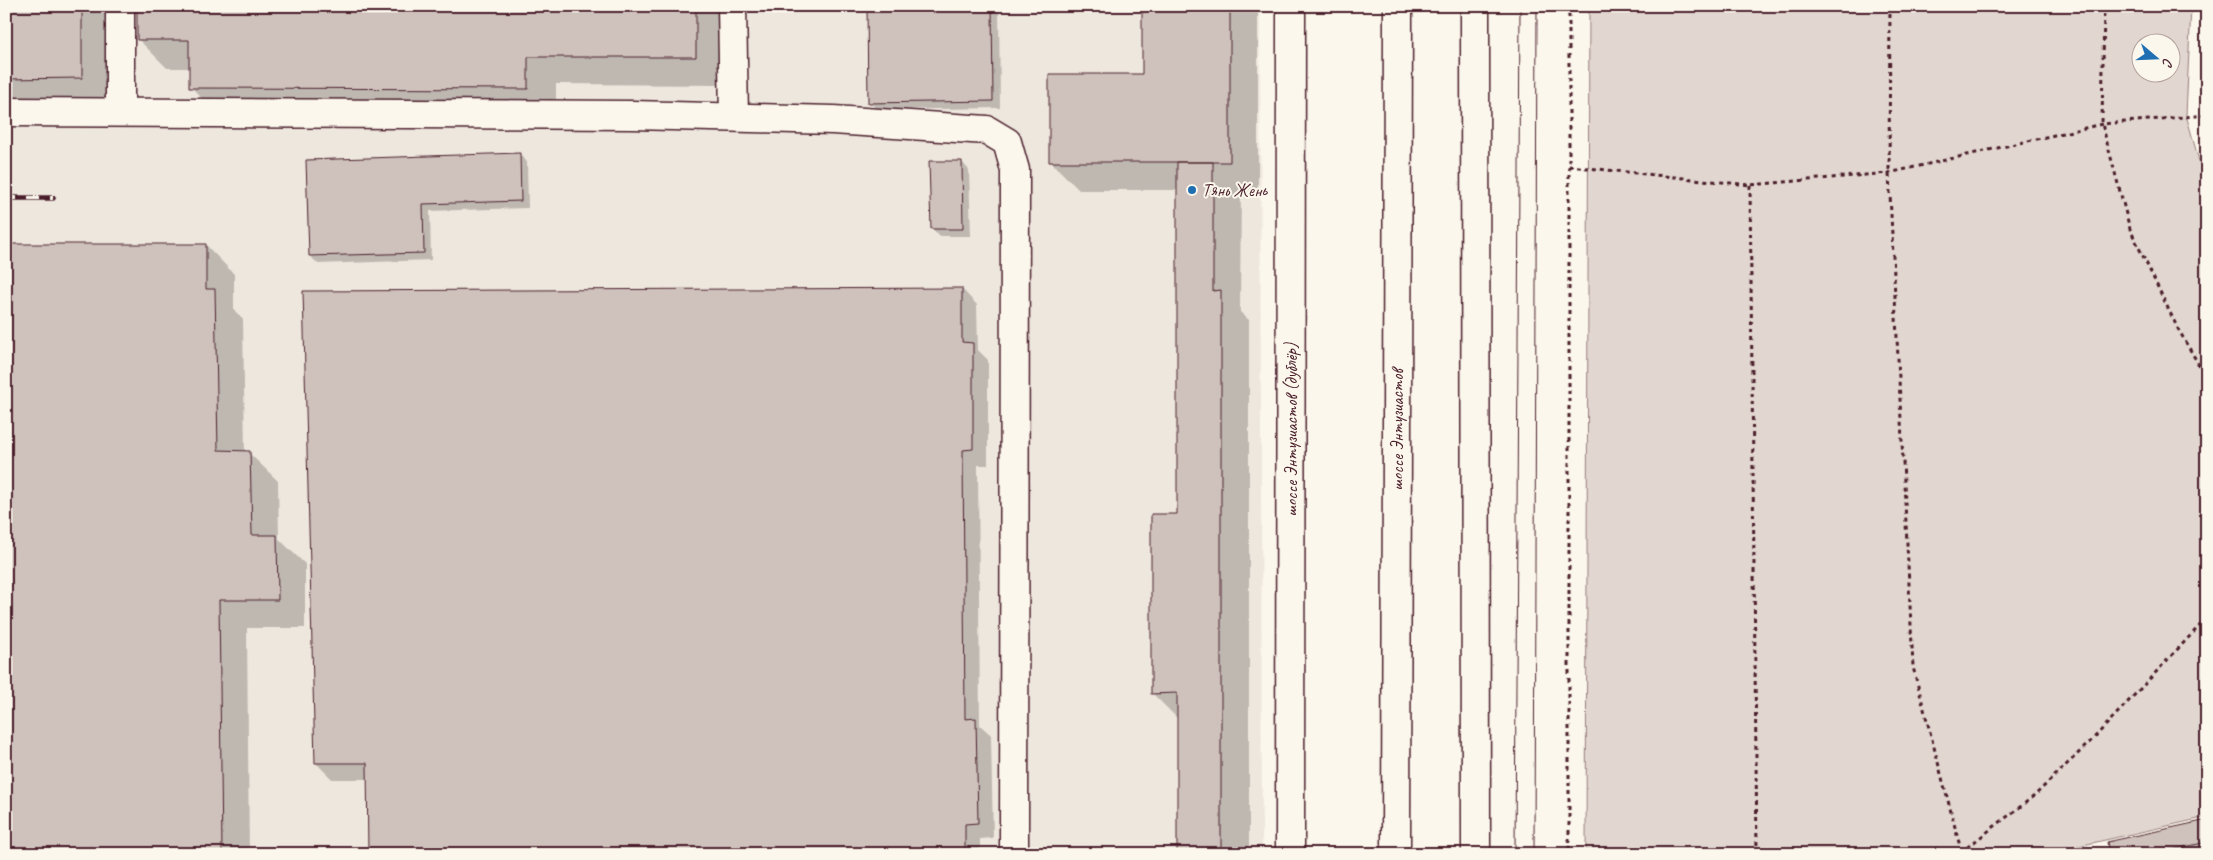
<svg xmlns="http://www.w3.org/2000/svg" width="2213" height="860" font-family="Caveat,sans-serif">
<rect width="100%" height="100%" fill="#fbf7ec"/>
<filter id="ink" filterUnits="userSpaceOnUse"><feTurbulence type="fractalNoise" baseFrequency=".02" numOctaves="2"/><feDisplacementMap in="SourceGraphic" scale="10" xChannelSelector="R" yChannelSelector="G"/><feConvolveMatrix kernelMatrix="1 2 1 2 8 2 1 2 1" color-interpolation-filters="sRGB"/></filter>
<g filter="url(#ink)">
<path fill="#eee7de" d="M6,6h1254l2,848h-1256z"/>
<path fill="#e2d7d0" stroke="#967b7e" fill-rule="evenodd" d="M1589,6h602l-5,109 21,74v628l-155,35v2h-466zM2140,42h30v30h-30z"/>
<path fill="#0003" d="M6,6h104v100l-104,1z
M138,6h586l-1,79 -167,-1v33l-337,-1 -28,-29 -1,-19h-23l-29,-29z
M868,6h131l1,102 -123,2 -7,-8z
M1144,6h114v183h-17l-1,123 9,8v534h-71v-135l-26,-26 26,-178v-325h-99l-29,-29 94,-86z
M519,154l8,8 1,46 -98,3 1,49 -113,4 -8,-8z
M962,162l7,8 2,66h-31l-8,-7z
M206,245l28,29v36l9,9 2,133 4,1 29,28 1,58 26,25v64h-58l2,226h-243z
M962,289l15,16 1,45 10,10v105h-10l2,260 11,10 2,103 -13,1v15h-611l-1,-75h-36l-16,-16z
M2207,821v30l-12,3h-85z"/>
<path fill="#cfc2bc" stroke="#4a1f2b" d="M6,6h76v72l-76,1z
M137,6h559v51h-168v32l-339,-1v-48h-52z
M867,6h125l1,95 -125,2z
M1142,6h88v156h-181v-88h93z
M520,153l1,48 -98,3 1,49 -115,3 -3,-96z
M929,161h33l1,68h-32z
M1177,162h36v129l8,-1v564h-44v-161l-26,1v-180h26z
M6,244h200v45h9l3,161 32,1 2,84h25l1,65h-59l3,254h-216z
M962,288v54l11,1v106l-10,1 2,269 11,-1 2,105 -13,1v30h-597l-1,-91h-52l-12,-472z
M2207,820v22l-53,12h-45l-2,-12z"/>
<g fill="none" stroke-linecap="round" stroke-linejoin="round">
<defs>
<path id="minor" d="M120,6v106
M732,6l2,111
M6,112l627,3 200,5 154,10 20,12 8,28 -1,684"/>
<path id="major" d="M1475,6l1,848
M1290,854l1,-848
M1396,854l2,-848"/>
</defs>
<use href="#minor" stroke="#4a1f2b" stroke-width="31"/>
<use href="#major" stroke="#4a1f2b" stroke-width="31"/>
<path stroke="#4a1f2b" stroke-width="3" stroke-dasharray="4 4" stroke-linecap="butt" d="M1569,6v848
M1890,6l-1,167 24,494 49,187
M2104,6l-2,118 28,105 47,98 30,52
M1569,166l181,19 139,-12 213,-49 105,-9
M1750,185l7,669
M1961,852l72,-55 59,-57 115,-122"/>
<use href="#minor" stroke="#fbf7ec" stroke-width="28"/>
<use href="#major" stroke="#fbf7ec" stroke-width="28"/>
<path stroke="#4a1f2b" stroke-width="1" d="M1515,854l5,-848
M1534,854l3,-848"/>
<defs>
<path id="rail" d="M6,198h47"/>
</defs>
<use href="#rail" stroke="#4a1f2b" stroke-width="5.5"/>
<use href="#rail" stroke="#fbf7ec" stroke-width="4" stroke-dasharray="11" stroke-linecap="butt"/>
</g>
</g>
<circle fill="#1f6fb2" stroke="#fbf7ec" stroke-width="2" cx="1192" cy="190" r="5"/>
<g text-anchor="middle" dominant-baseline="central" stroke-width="4" stroke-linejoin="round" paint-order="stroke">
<g font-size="18" fill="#4a1f2b" stroke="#fbf7ec" text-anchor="start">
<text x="1202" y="190">Тянь Жень</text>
</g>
<g font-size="18" fill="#4a1f2b" stroke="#fbf7ec">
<text transform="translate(1291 430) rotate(-90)">шоссе Энтузиастов (дублёр)</text>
<text transform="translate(1397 430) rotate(-90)">шоссе Энтузиастов</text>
</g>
</g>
<rect width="2213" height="860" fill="none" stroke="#fbf7ec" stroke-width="25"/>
<rect x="12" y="12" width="2188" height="835" fill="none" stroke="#4a1f2b" stroke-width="2" filter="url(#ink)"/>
<g transform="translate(2156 58) rotate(109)"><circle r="24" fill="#fbf7ec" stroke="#b4a19f"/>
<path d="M0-4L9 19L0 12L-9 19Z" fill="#1f6fb2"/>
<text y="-8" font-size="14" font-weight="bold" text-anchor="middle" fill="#4a1f2b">С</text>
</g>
</svg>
